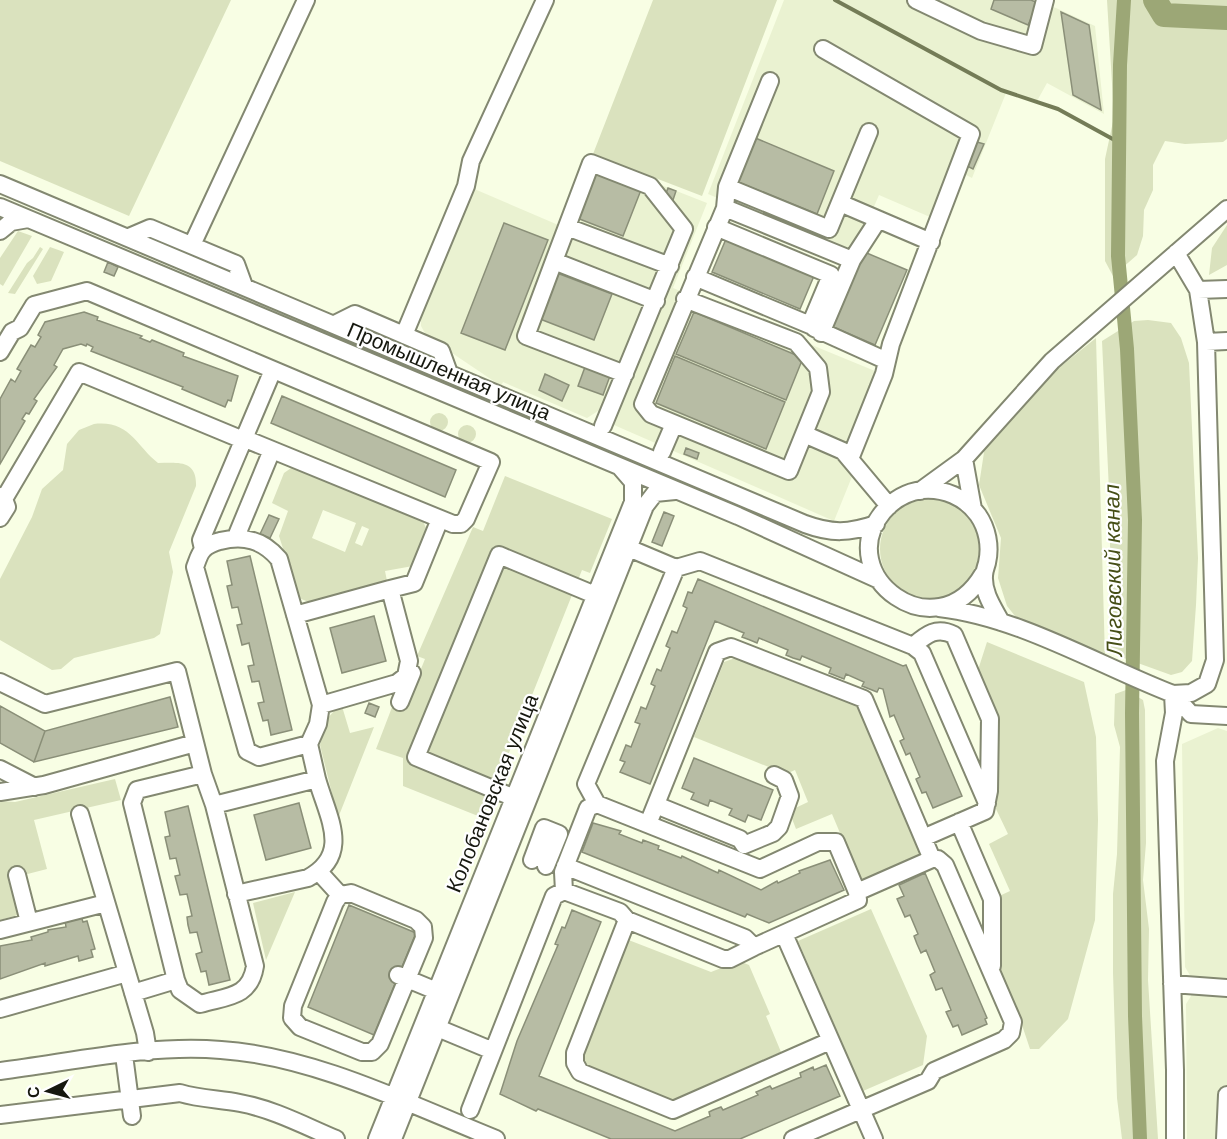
<svg xmlns="http://www.w3.org/2000/svg" width="1227" height="1139" font-family="Helvetica,sans-serif">
<rect width="100%" height="100%" fill="#f8fee4"/>
<path fill="#eaf2d1" d="M784,0h248l24,8 39,18 9,88 -57,-31 -10,18 -31,-8 -34,85 -20,-10 -22,49 -51,-22 -26,60 -145,-61z
M590,157l117,46 -34,85 219,90 -58,143 -220,-96 -1,-7 -15,-7 -11,7 -84,-36 -2,4 -49,-33 -22,-11 -9,-16v-15l51,-123 91,39z
M1218,728l9,3v408h-40l-1,-135 5,-8v-19l-6,-10 -3,-223z"/>
<path fill="#dae2be" fill-rule="evenodd" d="M0,0h231l-102,216 -129,-55z
M653,0h124l-75,196 -109,-42z
M1107,0h120v139l-4,3 -38,2 -20,-3 -12,24v25l-9,20 -1,26 -6,19 -24,21 -8,-15v-102l9,-42z
M1227,225v40l-18,10 3,-27z
M18,231l14,5 -29,50 -3,-2v-26z
M40,247l3,2 -28,45 -7,-1 19,-30 6,-5z
M50,247l14,5 -13,29 -14,3 -4,-8z
M1148,320l23,3 10,15 8,25 9,195 -2,47 -4,56 -10,11 -11,3 -61,-22v-141l-8,-171 32,-20z
M1096,338l9,320 -73,-30 -17,-12 -8,-10 -9,-28 3,-40 -22,-53 6,-39 60,-67z
M430 422a9 9 0 1 1 18 0a9 9 0 1 1-18 0Z
M94,424c36,-4 42,22 64,39 19,0 39,-4 38,23l-27,66 4,20 -13,62 -6,4 -80,20 -13,11 -9,1 -52,-30v-61l32,-62 10,-28 21,-19 4,-26 12,-14z
M458 434a9 9 0 1 1 18 0a9 9 0 1 1-18 0Z
M294,466l128,53 4,9 -13,38 -28,5 2,10 -76,22 -12,-5 -20,-62 9,-25 -16,-8 12,-30zM323,510l33,13 -11,29 -33,-14zM362,526l7,3 -7,17 -7,-3z
M505,476l107,43 -22,54 -8,-3 -99,248 -80,-32v-28l-27,-9 18,-47 12,4 19,-47 -8,-3 56,-129 10,4z
M880 549a50 50 0 1 1 100 0a50 50 0 1 1-100 0Z
M987,642l97,40 12,55 2,83 -3,100 -27,99 -29,30h-9l-11,-33 -22,-43 -2,-75 15,-7 -21,-47 19,-10 -12,-25v-95l-18,-44z
M738,657l124,51 61,146 -3,7 -52,21 -9,-4 -27,-64 -36,15 -7,-18 19,-9 -13,-32 -9,4 -92,-37 30,-75z
M1126,690l17,10 2,10 1,133 -3,37 6,49 -1,51 10,159h-36l-5,-41 -4,-125v-79l4,-40 3,-107 -6,-22 1,-31z
M341,703l9,30 24,-6 -36,91 -18,-73 7,-26z
M115,779l6,21 -87,20 13,49 -39,10 10,36 -18,5v-119l15,1z
M295,892l-29,68 -13,-57z
M871,909l56,127 -4,29 -60,26 -65,-150z
M626,939l85,33 28,-11 10,4 21,49 -4,2 15,36 -109,48 -95,-37z"/>
<g fill="none" stroke-linecap="round" stroke-linejoin="round">
<path stroke="#747c57" stroke-width="4" d="M835,0l166,90 57,19 62,34"/>
<path stroke="#9ca776" stroke-width="14" d="M1124,0l-4,65 -2,191 9,93 8,171 -3,193 3,303 5,123"/>
<path stroke="#9ca776" stroke-width="24" d="M1155,0l9,15 63,3"/>
</g>
<path fill="#b7bca4" stroke="#8a8f78" stroke-width="1.5" d="M994,0h37l7,3 -10,22 -37,-16z
M1061,12l28,13 12,85 -28,-15z
M753,137l81,34 -17,43 -82,-33z
M977,142l7,2 -11,25 -6,-3z
M594,172l47,18 -18,46 -46,-18z
M668,188l8,3 -3,9 -8,-4z
M504,223l44,17 -43,110 -44,-17z
M726,239l88,37 -14,33 -88,-37z
M862,251l45,19 -32,75 -44,-19z
M108,262l10,5 -4,9 -10,-4z
M557,273l55,21 -18,46 -54,-21z
M84,312l14,5 -1,3 45,16 -2,2 10,4 2,-2 32,13 -1,3 55,20 -7,25 -3,-1 -3,7 -43,-18 1,-2 -92,-36 2,-4 -6,-3 -1,2 -5,-2 -18,5 -9,16 3,2 -23,32 3,2 -8,13 -3,-1 -4,6 3,2 -25,43v-65l11,-20 4,3 6,-11 -4,-2 14,-24 4,2 6,-10 -3,-2 7,-13z
M694,312l109,46 -17,42 -110,-46z
M675,356l110,46 -19,47 -110,-46z
M585,367l25,9 -7,19 -25,-9z
M545,374l24,11 -7,16 -23,-11z
M282,396l174,74 -11,27 -174,-74z
M686,448l13,5 -2,6 -13,-5z
M664,512l10,4 -12,30 -10,-4z
M269,515l10,4 -9,19 -10,-4z
M250,556l42,174 -21,5 -3,-15 -5,1 -5,-18 6,-1 -5,-21 -7,1 -4,-16 6,-1 -5,-22 -7,2 -5,-20 5,-1 -4,-17 -6,1 -5,-22 5,-1 -5,-24z
M698,579l205,87 3,-1 56,131 -29,12 -7,-16 -4,1 -6,-14 4,-2 -10,-24 -4,2 -6,-14 4,-2 -10,-24 -4,2 -7,-28 -4,-1 -2,4 -15,-6 2,-4 -18,-8 -2,5 -15,-6 2,-5 -29,-12 -2,4 -7,-2 -7,-3 2,-5 -29,-12 -2,5 -7,-3 -8,-3 2,-4 -29,-12 -65,163 -30,-12 5,-10 -5,-2 6,-15 5,2 9,-23 -5,-2 3,-7 3,-8 5,2 9,-23 -4,-2 3,-8 3,-7 4,2 9,-23 -4,-2 6,-15 5,2 10,-25 -4,-2 5,-14 4,1z
M374,616l12,45 -44,12 -12,-45z
M170,697l8,30 -144,35 11,-31z
M369,703l10,4 -4,10 -10,-4z
M0,706l45,25 -11,31 -34,-19z
M694,758l79,32 -12,30 -13,-5 -3,7 -16,-7 3,-6 -22,-9 -2,6 -17,-7 3,-6 -12,-5z
M299,803l12,45 -45,12 -12,-45z
M188,806l42,174 -21,5 -3,-14 -5,1 -5,-18 6,-2 -5,-20 -7,1 -2,-8 -1,-8 5,-1 -5,-22 -7,1 -5,-19 5,-1 -4,-17 -6,1 -5,-22 5,-1 -5,-24z
M593,823l28,8 -2,3 23,9 1,-3 16,6 -1,3 23,9 1,-2 36,17 1,-3 42,20 16,-9 1,2 22,-10 -1,-2 31,-11 14,30 -75,33 -22,-9 -2,3 -163,-65z
M925,873l62,145 -2,1 2,5 -25,11 -4,-10 -5,2 -7,-15 5,-2 -9,-22 -6,2 -6,-15 5,-3 -9,-22 -5,3 -4,-9 -3,-8 4,-2 -8,-19 -5,2 -8,-18 7,-3 -5,-11z
M349,905l67,28 -42,102 -66,-28z
M572,910l29,12 -62,154 136,55 35,-15 -1,-4 4,-2 8,-3 2,3 35,-15 -2,-3 14,-6 2,3 29,-12 -1,-4 13,-6 1,3 12,-5 14,31 -100,43h-129l-73,-30 -2,2 -36,-17 17,-53 41,-96 -3,-1 7,-17 3,1z
M81,916l2,6 4,-1 8,28 -4,1 2,7 -14,4 -1,-5 -33,10v-3l-45,16v-33l32,-6 -1,-3 17,-5v-2l18,-3 -1,-6z"/>
<g fill="none" stroke-linecap="round" stroke-linejoin="round">
<defs>
<path id="minor" d="M916,0l65,31 52,15 12,-46
M823,49l148,85 -80,210 -7,30 -34,85
M770,81l-43,106 102,42 40,-97
M0,184l805,340c27,10 44,9 71,0
M840,203l91,39
M0,207l738,309 141,64
M725,208l127,52
M567,227l103,39
M0,231l11,-9 17,-3
M129,237l21,-9 86,36 8,22
M192,245l114,-245
M554,261l37,-98 59,23 34,43 -81,197
M695,277l115,48 21,-50 -115,-48
M1198,290l29,-1
M685,299l111,43 22,26 3,24 -32,79 -138,-57 -8,-10 82,-196 2,-21
M335,324l20,-10 86,37 8,22
M814,328l73,33
M821,333l31,-73 26,-40
M404,335l62,-149 5,-25 74,-161
M1206,342l21,-1
M0,352l12,-20 8,-4 14,-23 53,-14 404,171 -25,57 -5,5h-8l-210,-86
M625,374l-99,-38 28,-75 102,40
M804,434l39,17 46,55
M662,452l12,-28
M964,459l9,50
M920,491l44,-32 88,-98 175,-152
M0,496l4,3 3,8 -7,11
M4,499l75,-127 164,68
M236,537l36,-87
M619,544l57,24
M203,549l-2,-9 72,-170
M983,574c-47,80 -152,1 -100,-62 10,-12 24,-20 39,-22 22,-2 43,7 56,25 9,13 13,31 9,48 -1,4 -3,8 -3,13 -1,17 9,31 17,46
M390,589l24,-6 26,-64
M939,608c80,9 159,57 234,86l18,-1 16,-9 8,-24 -9,-318 -8,-52 -22,-37
M295,615l95,-26 19,72 -3,15 -9,7 -76,22
M913,646c13,-11 23,-20 41,-11l36,84 -1,72 -4,20 -62,27
M0,682l45,22 132,-33 26,103
M1173,694l1,19 -9,48 10,309v69
M1173,694l18,20 36,2
M400,702l12,-29
M309,744l-50,13 -12,-6 -52,-184c2,-5 4,-13 8,-17 3,-4 12,-8 17,-9 24,-6 43,-1 59,18l42,146 -3,19 -9,20 8,35
M0,769l35,18
M0,792l44,-7 151,-42
M524,802l-108,-45 83,-202 108,45
M597,804l-11,-20 90,-216 24,-7 213,85 9,7 65,150
M214,805l103,-26c11,39 35,75 -9,99l-72,16
M656,805l84,34 4,6 29,-12 6,-6 11,-31 -6,-16 -10,-5
M80,814l65,219 3,19
M959,822l33,77v67
M648,824l69,-172 14,-5 133,52 68,160
M532,860l12,-32 15,6 -13,32
M319,872l21,23
M17,875l12,47
M564,891l-1,-19 25,-64 9,-4 163,65 58,-27h18l21,50 1,8 -104,47 -9,-9 -180,-72
M351,893l65,27 7,7 1,11 -44,106 -8,8h-10l-62,-25 -8,-9 1,-12 42,-104 5,-7z
M627,920l-52,133v10l5,9 93,38 157,-69
M0,930l106,-27
M784,934l90,205
M398,975l48,20
M1172,984l55,4
M133,993l43,-13 -44,-177 5,-13 66,-16 11,31 41,161c-5,32 -28,30 -55,38l-20,-14 -4,-10
M0,1009l127,-36
M428,1024l65,27
M124,1055l8,61
M0,1071c72,-9 148,-27 221,-21 93,6 190,55 275,89
M470,1110l84,-214 10,-5 56,21 7,8 96,39h7l24,-12
M0,1115l180,-22c20,6 39,6 60,10 33,6 65,23 96,36
M377,1139l256,-637v-20l-13,-15
M393,1139l252,-633 10,-13 20,-2
M793,1139l135,-58 6,-10 70,-31 7,-7 2,-11 -68,-157 -7,-6h-6l-75,33
M1225,1139l2,-44"/>
</defs>
<use href="#minor" stroke="#838871" stroke-width="20"/>
<use href="#minor" stroke="#fff" stroke-width="16"/>
</g>
<g text-anchor="middle" dominant-baseline="central" stroke-width="4.5" stroke-linejoin="round" paint-order="stroke">
<g font-size="21" fill="#16180f" stroke="#fff">
<text transform="translate(449 371) rotate(23)">Промышленная улица</text>
<text transform="translate(492 793) rotate(-68)">Колобановская улица</text>
</g>
<g font-size="22" font-style="italic" fill="#454e16" stroke="#fff">
<text transform="translate(1113 570) rotate(-91)">Лиговский канал</text>
</g>
</g>
<g transform="translate(48 1091) rotate(265)" stroke="#ffffff" stroke-width="4.5" paint-order="stroke">
<path d="M0-4.5L10 22L0 15L-10 22Z" fill="#16180f"/>
<text y="-9" font-size="16" font-weight="bold" text-anchor="middle" fill="#16180f">С</text>
</g>
</svg>
